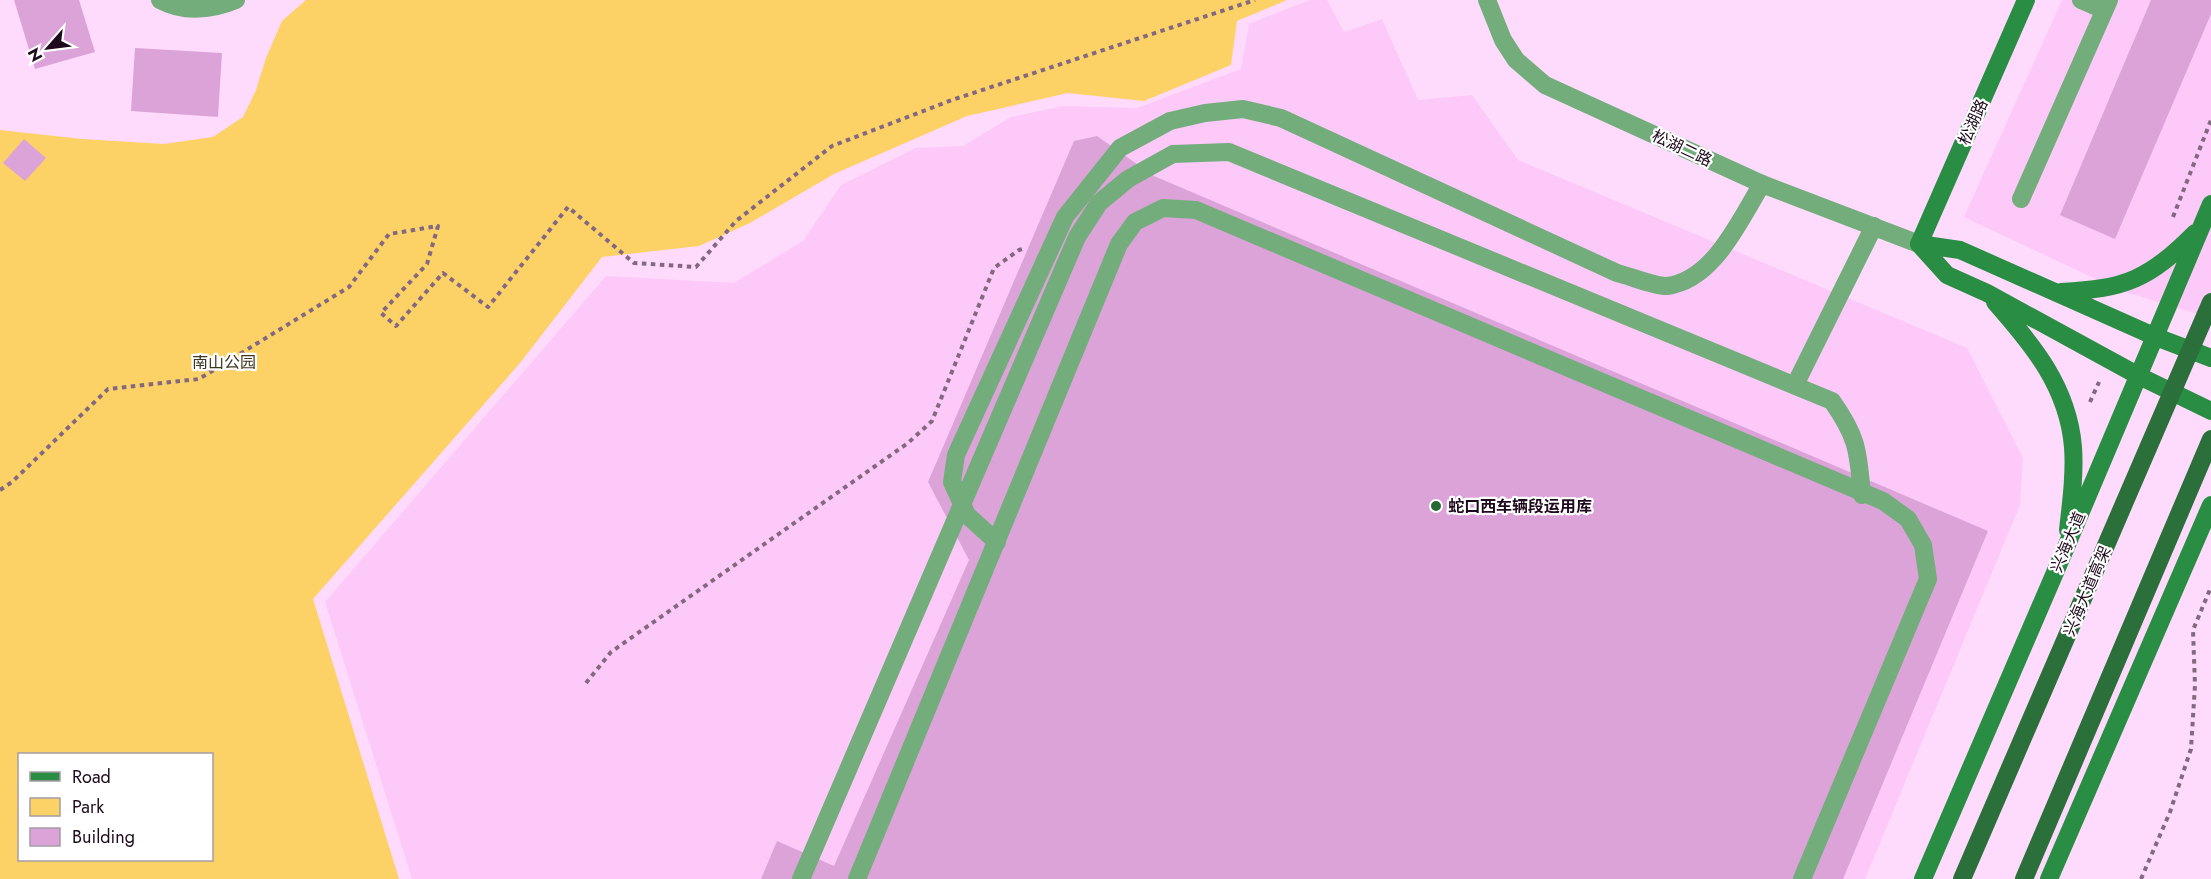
<svg xmlns="http://www.w3.org/2000/svg" width="2211" height="879" font-family="Jost,'Noto Sans SC',sans-serif">
<rect width="100%" height="100%" fill="#fedbfc"/>
<path fill="#fcc9f9" d="M1310,0h17l17,32 38,-13 36,81 54,-5 46,65 449,188 56,110 -3,47 -155,374h-1453l-87,-277 281,-326 128,7 69,-42 38,-56 75,-37 47,-2 48,-29 52,-11 74,2 104,-39 8,-45z
M2062,0h149v318l-92,-28 -155,-73z"/>
<path fill="#fcd266" fill-rule="evenodd" d="M306,0h981l-50,21 -6,44 -87,36 -76,-8 -101,23 -133,58 -84,49 -51,23 -97,11 -82,106 -207,236 86,280h-399v-749l82,9 82,5 49,-7 30,-20 13,-27 10,-32 16,-37zM20,754h192v106h-192z"/>
<path fill="#dba3d8" d="M14,0h65l16,52 -60,17z
M2151,0h60v14l-96,225 -55,-24z
M135,48l87,5 -4,64 -87,-6z
M1097,136l57,40 834,355 -145,348h-1082l16,-38 57,25 135,-306 -41,-78 146,-341z
M24,139l22,19 -21,23 -22,-18z"/>
<g fill="none" stroke-linecap="round" stroke-linejoin="round">
<path stroke="#836882" stroke-width="4" stroke-dasharray="4.5 4.5" stroke-linecap="butt" d="M2173,217l38,-97
M2090,402l9,-20
M0,490l12,-8 96,-93 91,-10 150,-92 40,-53 49,-8 -11,38 -46,49 15,13 47,-53 45,34 80,-100 66,56 62,4 40,-46 96,-75 120,-46 303,-100
M586,683l25,-31 297,-209 24,-22 62,-153 25,-18 3,-1
M2141,879l29,-67 21,-63 4,-64 -2,-55 18,-43"/>
<path stroke="#72ad7b" stroke-width="18" d="M2081,0l23,10
M2021,199l88,-199
M1795,385l79,-159
M801,879l276,-642 22,-34 29,-24 45,-25 56,-2 603,249c26,37 26,50 30,94
M857,879l262,-635 16,-22 28,-14 33,2 687,291 25,18 15,26 5,34 -126,300"/>
<path stroke="#72ad7b" stroke-width="18" d="M160,0c24,13 52,10 76,0
M1487,0l16,40 13,20 29,25 217,99 157,60"/>
<path stroke="#298e44" stroke-width="18" d="M1919,244l28,31 40,18 152,83 72,35
M1919,244l41,6 196,87 55,21
M1919,244l107,-244
M2061,292c65,-3 88,-13 134,-59
M1995,302c38,43 73,85 78,145 2,27 -2,56 -5,83
M1923,879l143,-332 145,-343
M2049,879l162,-374"/>
<path stroke="#72ad7b" stroke-width="18" d="M997,542l-30,-27 -15,-33 4,-27 109,-238 55,-69 50,-27 35,-8 38,-4 38,9 336,155c13,3 39,14 50,13 47,-6 72,-65 95,-102"/>
<path stroke="#2b6f3a" stroke-width="18" d="M1962,879l249,-577
M2024,879l187,-440"/>
</g>
<circle fill="#246934" stroke="#fff" stroke-width="2" cx="1436" cy="506" r="6"/>
<g text-anchor="middle" dominant-baseline="central" stroke-width="4.5" stroke-linejoin="round" paint-order="stroke">
<g font-size="16" fill="#1e0a1d" stroke="#fff">
<text transform="translate(1973 122) rotate(-66)">松湖路</text>
<text transform="translate(1682 148) rotate(25)">松湖二路</text>
<text transform="translate(2068 542) rotate(-67)">兴海大道</text>
<text transform="translate(2087 591) rotate(-67)">兴海大道高架</text>
</g>
<g font-size="16" fill="#3f3621" stroke="#fff">
<text x="224" y="362">南山公园</text>
</g>
<g font-size="16" font-weight="bold" fill="#1e0a1d" stroke="#fff" text-anchor="start">
<text x="1448" y="506">蛇口西车辆段运用库</text>
</g>
</g>
<rect x="18" y="753" width="195" height="108" fill="#ffffff" stroke="#a59da5" stroke-width="1.5"/>
<rect x="30" y="772" width="30" height="9" fill="#298e44" stroke="#a59da5" stroke-width="1.5"/>
<text x="72" y="783" font-size="18" fill="#1e0a1d">Road</text>
<rect x="30" y="798" width="30" height="18" fill="#fcd266" stroke="#a59da5" stroke-width="1.5"/>
<text x="72" y="813" font-size="18" fill="#1e0a1d">Park</text>
<rect x="30" y="828" width="30" height="18" fill="#dba3d8" stroke="#a59da5" stroke-width="1.5"/>
<text x="72" y="843" font-size="18" fill="#1e0a1d">Building</text>
<g transform="translate(48 48) rotate(242)" stroke="#ffffff" stroke-width="4.5" paint-order="stroke">
<path d="M0-4.5L10 22L0 15L-10 22Z" fill="#1e0a1d"/>
<text y="-9" font-size="16" font-weight="bold" text-anchor="middle" fill="#1e0a1d">N</text>
</g>
</svg>
